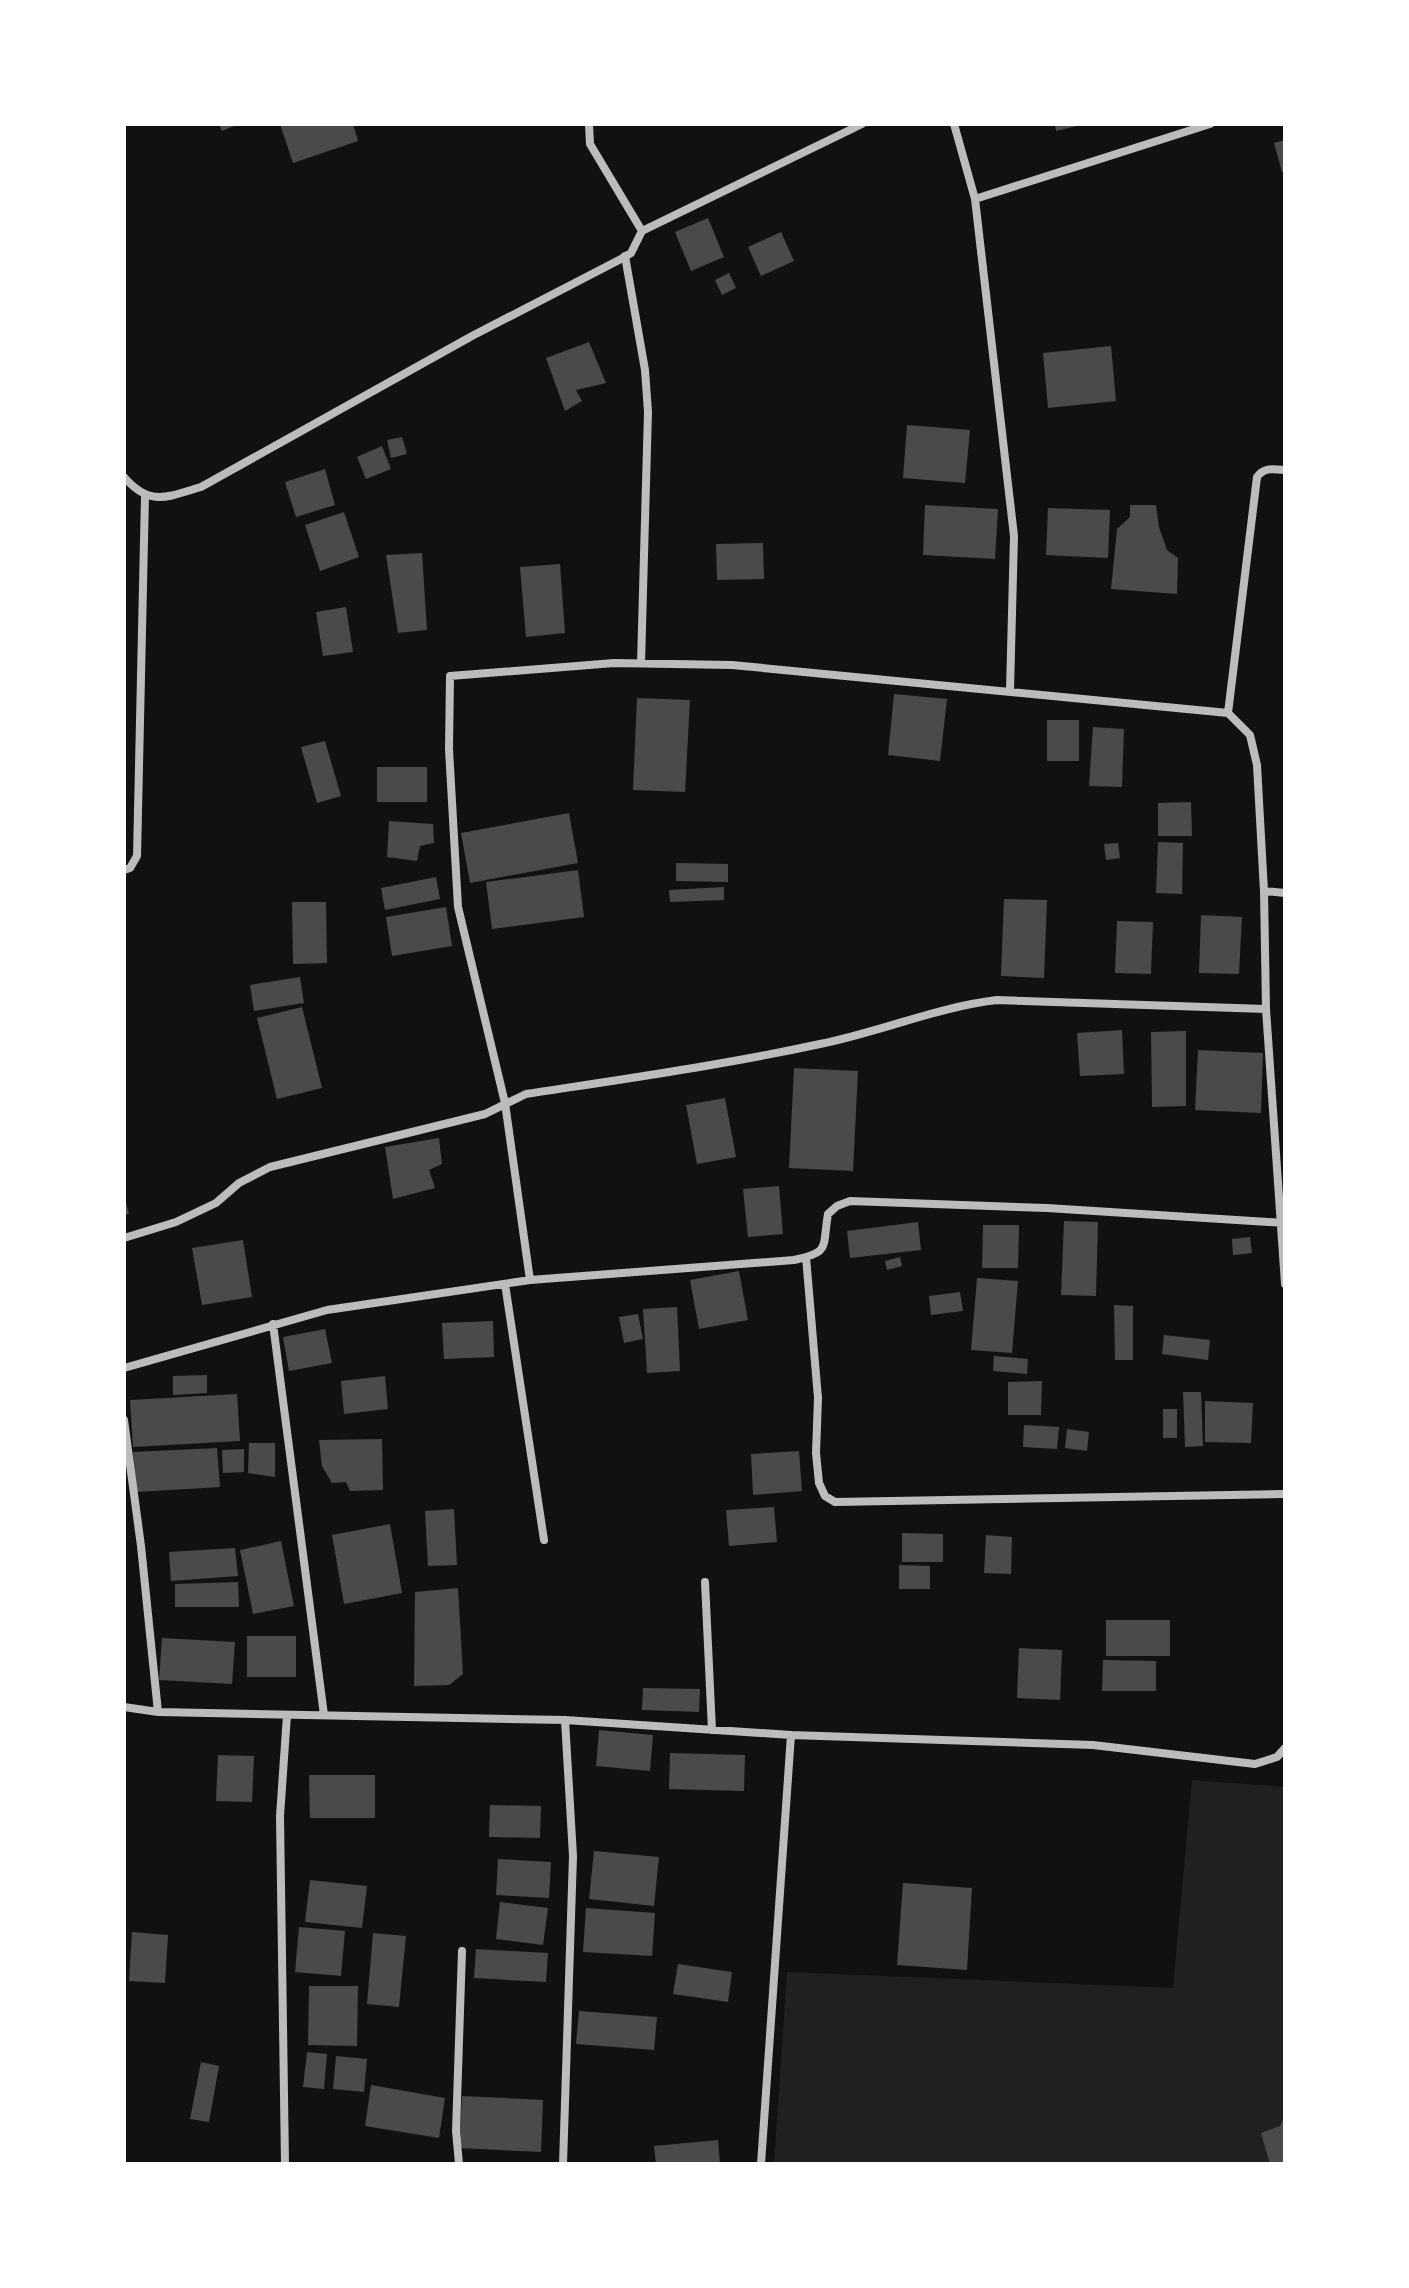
<svg xmlns="http://www.w3.org/2000/svg" width="1409" height="2288" font-family="Karla,sans-serif">
<rect width="100%" height="100%" fill="#111"/>
<path fill="#202020" d="M1192,1780l93,7v377h-511l13,-192 386,16z"/>
<path fill="#4a4a4a" d="M219,124h20l-17,7z
M280,124h73l5,17 -65,22z
M1055,124h25l1,1 -25,6z
M1285,140v32h-3l-8,-29z
M708,218l16,39 -33,14 -16,-39z
M781,232l13,29 -33,15 -13,-29z
M729,273l7,15 -14,7 -7,-15z
M589,342l17,41 -30,7 6,11 -17,10 -19,-53z
M1111,346l5,55 -68,7 -5,-55z
M907,425l63,5 -5,53 -62,-5z
M402,437l5,17 -16,4 -4,-18z
M382,446l9,23 -25,10 -9,-22z
M325,469l10,36 -39,12 -11,-35z
M925,505l73,4 -3,50 -72,-4z
M1130,505h26l3,22 8,23 11,8 -1,36 -66,-5 6,-60 13,-12z
M1048,508l62,2 -2,48 -62,-3z
M344,512l15,45 -39,14 -15,-46z
M763,543l1,36 -47,1 -1,-36z
M422,553l5,77 -29,3 -12,-78z
M560,564l5,69 -39,4 -6,-70z
M346,607l7,45 -30,4 -7,-44z
M894,694l53,5 -7,62 -52,-6z
M637,698l53,2 -5,92 -52,-2z
M1047,720h32v41h-32z
M1093,727l31,2 -2,58 -33,-1z
M325,741l16,55 -24,7 -16,-56z
M377,767h50v35h-50z
M1191,802l1,34h-34v-33z
M569,813l9,50 -108,20 -9,-50z
M389,821l44,3 1,19 -14,3 -3,15 -30,-4z
M1158,842l25,1 -1,51 -26,-1z
M1118,843l2,15 -14,2 -2,-16z
M676,863l52,1v18l-52,-1z
M578,870l6,47 -92,12 -6,-47z
M436,877l4,22 -55,11 -4,-22z
M724,887v13l-54,2 -1,-12z
M1004,899l43,1 -3,78 -43,-2z
M292,902h34l1,61 -34,1z
M446,907l6,39 -60,10 -6,-39z
M1201,915l41,2 -3,57 -40,-1z
M1117,921l36,1 -2,52 -36,-1z
M300,977l4,26 -50,8 -4,-26z
M302,1007l20,81 -45,11 -20,-81z
M1122,1030l2,44 -44,2 -3,-43z
M1186,1031v75l-34,1 -1,-75z
M1198,1050l65,3 -2,60 -66,-3z
M794,1068l64,3 -5,100 -64,-3z
M725,1098l11,59 -39,7 -11,-59z
M439,1138l3,26 -13,6 6,18 -42,11 -8,-52z
M779,1186l4,48 -35,3 -5,-48z
M124,1195l5,19 -5,1z
M1064,1221l34,1 -2,74 -35,-1z
M918,1222l3,28 -71,8 -3,-27z
M983,1225h36l-1,43h-36z
M1250,1237l2,16 -19,2 -1,-16z
M243,1240l9,57 -50,8 -10,-57z
M900,1257l2,9 -15,4 -2,-9z
M739,1271l9,49 -49,9 -9,-49z
M977,1278l41,3 -6,72 -41,-3z
M960,1292l3,19 -32,4 -2,-19z
M1114,1305l19,1v54h-18z
M677,1307l3,64 -33,2 -4,-64z
M638,1314l5,25 -19,4 -5,-26z
M493,1321l1,36 -50,2 -2,-36z
M325,1329l7,34 -43,8 -6,-34z
M1164,1335l46,5 -2,20 -46,-6z
M994,1356l34,3 -1,15 -34,-3z
M207,1375v18l-34,2v-19z
M385,1376l3,33 -44,5 -3,-33z
M1042,1381l-1,34h-33v-33z
M1183,1392h18l2,54 -18,1z
M237,1394l3,47 -107,6 -3,-47z
M1205,1401l48,2 -2,40 -46,-1z
M1163,1409h14v29h-14z
M1024,1425l35,2 -2,22 -34,-2z
M1067,1429l22,3 -2,19 -22,-3z
M382,1439l1,51 -33,1 -4,-9 -14,1 -10,-17 -3,-26z
M249,1443h26v34l-27,-4z
M217,1448l3,39 -84,5 -3,-40z
M244,1449v23l-21,1 -1,-23z
M799,1451l3,40 -49,4 -2,-41z
M774,1507l3,35 -48,4 -3,-36z
M454,1509l3,56 -29,1 -3,-55z
M390,1524l12,69 -58,11 -12,-69z
M902,1533l41,1v28h-41z
M986,1535l26,2 -1,37 -27,-1z
M281,1541l13,65 -41,8 -13,-64z
M235,1548l3,28 -67,5 -2,-29z
M899,1565l31,1v23h-31z
M238,1582l1,25h-64v-23z
M458,1588l5,86 -14,11 -35,1 1,-94z
M1106,1620h64v36h-64z
M247,1636h49v41h-49z
M162,1638l73,4 -3,42 -73,-4z
M1019,1648l43,2 -2,50 -43,-2z
M1103,1660l53,1v30h-54z
M643,1688l57,1 -1,23 -57,-2z
M599,1730l54,5 -3,36 -54,-5z
M670,1753l75,2 -1,36 -75,-2z
M218,1755l36,1 -2,46 -36,-1z
M309,1775h66v43h-65z
M490,1805l51,1 -1,32 -51,-1z
M594,1851l65,6 -5,49 -65,-7z
M498,1859l53,3 -2,36 -53,-3z
M310,1880l57,6 -5,42 -57,-6z
M903,1883l69,5 -5,82 -70,-5z
M500,1902l48,6 -5,37 -47,-6z
M586,1908l69,5 -3,43 -69,-4z
M299,1927l46,4 -4,45 -46,-4z
M132,1932l36,3 -3,48 -36,-2z
M373,1933l33,3 -7,71 -32,-3z
M476,1949l72,4 -2,29 -72,-4z
M678,1964l54,8 -4,30 -55,-8z
M309,1986h49l-1,60 -49,-1z
M579,2011l78,6 -3,33 -78,-6z
M307,2052l20,2 -3,35 -21,-2z
M336,2056l31,3 -3,33 -31,-3z
M201,2062l18,4 -10,56 -19,-3z
M371,2085l74,13 -6,40 -74,-12z
M462,2096l81,4 -2,52 -82,-4z
M1285,2116v48h-15l-9,-31 19,-7z
M718,2140l2,23 -64,1 -2,-18z"/>
<g fill="none" stroke-linecap="round" stroke-linejoin="round">
<path stroke="#bcbcbc" stroke-width="8" d="M589,124l1,20 52,87
M954,124l21,75 39,337 -4,154
M975,199l235,-75
M625,256l20,114 3,42 -7,251
M124,477c26,30 43,20 77,10l271,-151 149,-77 10,-6 11,-22 220,-107
M1228,713l29,-236c7,-10 16,-8 28,-7
M124,870l6,-2 7,-12 8,-360
M1264,891l21,2
M124,1238l52,-16 40,-19 23,-20 31,-16 215,-53 41,-20c98,-15 197,-29 294,-50 60,-12 117,-37 177,-44l269,9
M806,1257l12,141 -2,55 3,30 6,13 10,6 450,-8
M530,1280l-25,-177 -47,-196 -9,-158 1,-73 164,-13 118,2 496,48 22,22 7,30 7,126 2,118 19,275
M505,1284l39,256
M273,1324l51,391
M124,1368l203,-58 203,-30 264,-20c37,-8 28,-12 34,-46l9,-8 13,-5 197,7 237,15
M124,1420l17,126 17,166
M705,1582l7,148
M124,1707l34,5 407,8 226,15 302,10 162,19 22,-7 8,-9
M285,2164l-5,-348 7,-101
M459,2164l-3,-33 6,-180
M563,2164l10,-308 -8,-136
M761,2164l30,-429"/>
</g>
<rect width="1409" height="2288" fill="none" stroke="#ffffff" stroke-width="252"/>
</svg>
